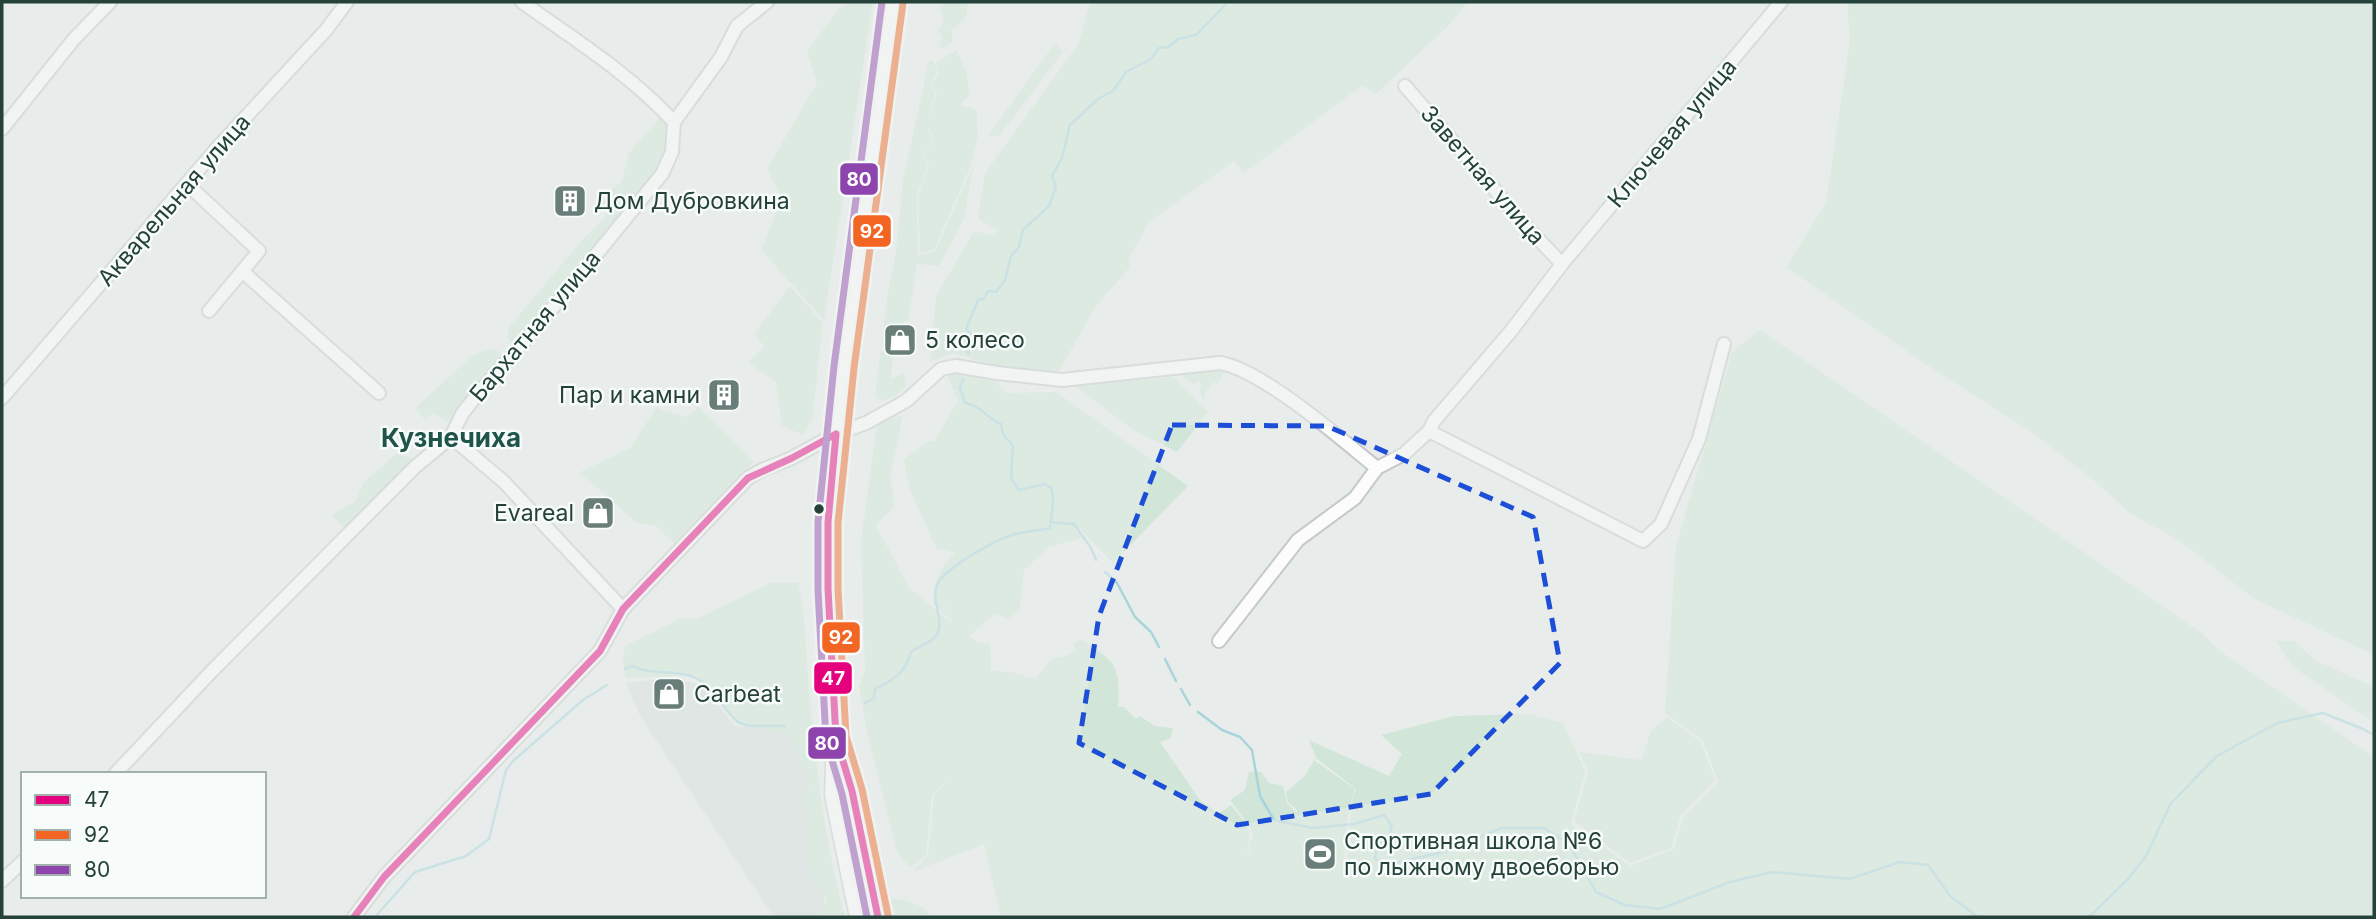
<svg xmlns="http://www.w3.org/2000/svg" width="2376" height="919" font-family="Inter,sans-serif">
<rect width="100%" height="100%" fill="#e8edeb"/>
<path fill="#d6dedb" d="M665,678l35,6 35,42 54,5 24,50 -8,9 19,107v20h-50l-134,-201 -14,-33z"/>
<path fill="#d1e6d8" d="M850,2h23l-49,318 -63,-70 21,-52 -15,-29 50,-86 -10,-31 32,-44z
M941,2h26c2,13 -4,22 -16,27l2,13 -11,7 -4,-6 4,-5 -4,-8 6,-8 -4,-13z
M1090,2h378l-19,23 -73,69 -14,-8 -118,87 -10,-12 -85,61 -21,38 2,7 -34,39 -37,65 -22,1 -56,-10 -28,-9 -23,9 6,-66 38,-65 20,5 4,-6 -20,-11 7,-46 94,-130z
M1847,2h527v653l-121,-57 -73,-57 -50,-28 -39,-35 -58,-45 -106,-68 -141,-98 40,-64 24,-163z
M1055,43l8,9 -64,84 -12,1z
M957,50l10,24 2,22 -9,9 17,5 1,27 -7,28 -37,85 -14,3 -2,-58 11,-29 -5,-13 10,-14 -7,-15 5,15 -9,15 5,12 -11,28 1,61 17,-4 38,-85 -9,53 -25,47 -22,-2 -9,57c-14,3 -14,11 -17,24l-3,2 -6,-5 5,-44 9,-47 7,-70 26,-121 5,2 3,9 -6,14 4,9 -8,28 10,-28 -5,-8 7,-15 -3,-9z
M663,114l8,11 -4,32 -9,19 -97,117 -48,52 -6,-8 2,-10 75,-89 22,-21 -5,-18 21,-18 7,-28z
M790,286l33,37 -11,97 -9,15 -21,-9 -6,-44 -28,-20 16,-15 -9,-14z
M1760,330l443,304 17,17 154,106v160h-1373l-17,-73 -72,28 16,-16 6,-62 19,-18 -21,18 -6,62 -16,11 -12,-13 -32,-128 -7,-40 6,-16 -4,-128 16,-118 26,-9 -13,61 5,30 -19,19 33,63 43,35 -7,-31 6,28 -18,-16c0,-21 7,-37 22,-51l-19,-5 -27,-61 -5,-28 25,-18 5,1 24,-41 -13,-30 46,5 15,17 50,-1 132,94 -75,77 -35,-36 -4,1 8,10 -33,9 -25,23 -4,38 -11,11 -14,-5 -26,22 8,6 13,3 1,26 20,1 24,7 18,-22h11l9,-5 3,2 -2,-10 7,-5c34,23 40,25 37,68h6l12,12 4,-3 15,10 18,2 -2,10 -11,4 40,58 18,14 13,-9c16,21 22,20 16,49l10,3 -9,-4 5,-18 -3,-8 -20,-27 15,-10 4,-18h12l8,11 14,3 4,17 10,10v-3l-9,-8 -2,-10 19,-16 9,-16 41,29c-9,23 -13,70 -9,92l6,-81 4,-11 -40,-31 -7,-18 80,36 13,-22 -21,-19 73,-19 74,-2 35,9 22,48 -14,53 59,42 44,-17 9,-32 35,-35 -15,-41 -38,-28 11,-167 56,-194z
M494,348l13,10 -59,64 -14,-9 -10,6 -9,-11 58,-53z
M887,349l6,5 -2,25 12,-6 3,13 -10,10 -15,5 -6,-4 5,-44z
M1214,369l12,1 -9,14 -4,-2 -9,12 2,3 -3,4 -4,-10 3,-7 -4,-3 -5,3 -12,-9z
M1174,377l34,35 -31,40 -44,-22 -59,-45z
M699,407l55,55 -80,81 -19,-18 -18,-2 -57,-51 50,-24 26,-40 31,9z
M397,453l17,6 -66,72 -17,-16 25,-14 8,-19z
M771,583h27c8,35 8,71 11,107 7,76 16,154 36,227h-25l7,-19 -13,-12 -6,-28 -5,-69 9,-4 -24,-50 -51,-11 -40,-49 -71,3 -3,-17 2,-15 57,-28 14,1z
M2276,641h18l21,19 59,27v36l-82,-57z
M1667,717l34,25 14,38 -35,36 -8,32 -42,15 -56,-42 14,-49 -9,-20 63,8 8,-28z
M889,899c13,-1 36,4 41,18h-42l-3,-10z"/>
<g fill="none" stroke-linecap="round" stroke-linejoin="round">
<path stroke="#a9d4db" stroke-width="2.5" d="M968,354l3,-20 -5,-5 12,-29 6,-1 4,-8 8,1 9,-12 6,-24 8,-9 4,-17 26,-24 7,-19 -4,-11 10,-18 8,-33 28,-26 15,-8 13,-19 25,-13 8,-11 10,-1 9,-8 18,-4 32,-33
M1050,522l24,2 17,24 5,12
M1105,572l12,11 18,34 16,15 8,15
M1165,659l11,22
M625,669l7,-3c19,9 40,4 59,10 25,8 33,40 51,48 8,4 32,1 43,2
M1181,689l9,16
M865,703l9,-5 1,-9c19,-9 31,-17 36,-37 7,-5 18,-9 23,-14 14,-14 -4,-36 3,-53 7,-17 57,-44 75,-50 12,-4 26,-4 38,-7l3,-26 -1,-13 -7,-5 -26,6 -8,-12 2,-32 -10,-12 -2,-10c-14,-5 -20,-19 -36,-21l-5,-15 3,-9
M1198,712l24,18 18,7 12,13 8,46 14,24 38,8 42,-4 30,-9 8,11 -4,11 -11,8 -2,14 16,5 61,-14 49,-22h43l25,16 27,48 29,13 35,4 70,-27 42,-10 78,7 50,-17 28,3 22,31 28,21
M375,917l40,-45 51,-16 23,-17 17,-69 7,-9 70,-61 24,-15
M2089,917l39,-38 18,-23 25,-53 46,-47 60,-33 46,-10 40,16 11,6"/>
<defs>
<path id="minor" d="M522,2c53,38 108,72 152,120
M1405,86l121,140 36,38
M2,129l72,-90 36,-37
M187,184l72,67 -50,60
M242,271l137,122
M1724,344l-25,95 -38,85 -18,17 -214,-110 5,-10 77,-90 51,-67 219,-262
M2,398l217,-252 107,-116 21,-28
M451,437l53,45 119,127
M1219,641l79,-101 57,-42 22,-30 27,-14 25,-23
M115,774l96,-102 204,-205 36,-30 11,-23 18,-23 52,-58 130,-159 10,-22 2,-30 47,-65 16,-31 30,-24
M2,881l21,-20
M354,917l30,-40 216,-226 23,-42 125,-131 14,-8 30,-12 44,-24 30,-11 40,-22 35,-32 15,-3 41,7 65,7 158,-17c43,7 122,77 157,105"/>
<path id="secondary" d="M840,751l12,40 26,126
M859,917l-25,-122 2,-57 -8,-149v-67l16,-155 49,-365"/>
</defs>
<use href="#minor" stroke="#c5cac8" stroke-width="16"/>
<use href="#secondary" stroke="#c3cbc8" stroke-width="21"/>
<use href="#minor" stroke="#fcfcfc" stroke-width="12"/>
<use href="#secondary" stroke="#fcfcfc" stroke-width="18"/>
<defs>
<path id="bus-1" d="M836,434l-8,88v67l8,149 16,53 26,126
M354,917l30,-40 216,-226 23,-42 125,-131 44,-20 44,-24"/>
<path id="bus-2" d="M888,915l-26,-126 -16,-53 -8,-147v-66l16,-155 49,-365"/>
<path id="bus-3" d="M867,917l-25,-123 -16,-54 -8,-150v-68l16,-156 48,-364"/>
</defs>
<use href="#bus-1" stroke="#f7fbf9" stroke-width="12"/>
<use href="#bus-2" stroke="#f7fbf9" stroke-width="12"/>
<use href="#bus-3" stroke="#f7fbf9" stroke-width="12"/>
<use href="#bus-1" stroke="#e5007d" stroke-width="7"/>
<use href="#bus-2" stroke="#f26522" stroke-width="7"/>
<use href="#bus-3" stroke="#8e44ad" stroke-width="7"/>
</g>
<path d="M0 0H2376V919H0ZM1172,425l155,1 206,91 27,146 -129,131 -194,31 -158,-82 20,-127z" fill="#e8edeb" fill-opacity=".55" fill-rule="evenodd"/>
<path fill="none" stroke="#1d4ed8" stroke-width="5" stroke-dasharray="14 9" stroke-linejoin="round" d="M1172,425l155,1 206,91 27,146 -129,131 -194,31 -158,-82 20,-127z"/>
<defs>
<symbol id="building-square" viewBox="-11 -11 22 22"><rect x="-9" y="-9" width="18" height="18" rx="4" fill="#697e78" stroke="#f7fbf9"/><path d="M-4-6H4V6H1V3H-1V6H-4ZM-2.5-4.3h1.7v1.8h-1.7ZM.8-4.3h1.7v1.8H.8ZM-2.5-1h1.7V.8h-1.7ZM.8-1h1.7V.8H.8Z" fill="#fff"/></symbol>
<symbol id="shop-square" viewBox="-11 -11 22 22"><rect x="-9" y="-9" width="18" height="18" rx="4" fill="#697e78" stroke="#f7fbf9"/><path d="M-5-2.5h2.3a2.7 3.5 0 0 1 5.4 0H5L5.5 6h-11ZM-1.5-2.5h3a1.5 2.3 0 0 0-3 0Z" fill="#fff"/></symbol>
<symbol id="stadium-square" viewBox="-11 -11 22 22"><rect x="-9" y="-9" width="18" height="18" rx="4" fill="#697e78" stroke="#f7fbf9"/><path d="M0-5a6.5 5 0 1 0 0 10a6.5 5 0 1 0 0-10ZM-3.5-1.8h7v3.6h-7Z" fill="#fff"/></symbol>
</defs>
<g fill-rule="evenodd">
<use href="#building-square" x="551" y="182" width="38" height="38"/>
<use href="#shop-square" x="881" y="321" width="38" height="38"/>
<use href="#building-square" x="705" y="376" width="38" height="38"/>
<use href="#shop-square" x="579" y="494" width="38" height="38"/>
<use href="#shop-square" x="650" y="675" width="38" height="38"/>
<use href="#stadium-square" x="1301" y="835" width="38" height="38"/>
</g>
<circle fill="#24423a" stroke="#f7fbf9" stroke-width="2.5" cx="819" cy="509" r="6"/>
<g text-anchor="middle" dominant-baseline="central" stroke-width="5" stroke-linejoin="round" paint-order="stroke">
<g font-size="23" fill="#24423a" stroke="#f7fbf9">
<text transform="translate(1672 133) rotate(-50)">Ключевая улица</text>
<text transform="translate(1483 175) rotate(49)">Заветная улица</text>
<text transform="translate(174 200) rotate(-49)">Акварельная улица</text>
<text transform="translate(535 326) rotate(-50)">Бархатная улица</text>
</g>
<g font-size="23" fill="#24423a" stroke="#f7fbf9" text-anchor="start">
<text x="594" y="201">Дом Дубровкина</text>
<text x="925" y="340">5 колесо</text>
<text x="700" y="395" text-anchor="end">Пар и камни</text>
<text x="574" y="513" text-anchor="end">Evareal</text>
<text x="694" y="694">Carbeat</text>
<text x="1344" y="841">Спортивная школа №6<tspan x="1344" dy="26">по лыжному двоеборью</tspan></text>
</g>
<g font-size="26" font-weight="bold" fill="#1f5548" stroke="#f7fbf9">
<text x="451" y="437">Кузнечиха</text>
</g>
</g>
<g stroke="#f7fbf9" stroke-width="2.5">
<rect x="839" y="162" width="40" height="34" rx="7" fill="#8e44ad"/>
<rect x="852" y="214" width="40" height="34" rx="7" fill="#f26522"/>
<rect x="821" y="621" width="40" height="33" rx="7" fill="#f26522"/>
<rect x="813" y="661" width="40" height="34" rx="7" fill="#e5007d"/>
<rect x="807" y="726" width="40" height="34" rx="7" fill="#8e44ad"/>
</g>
<g font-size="19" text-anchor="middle" font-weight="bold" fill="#fff">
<text x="859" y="186">80</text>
<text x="872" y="238">92</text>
<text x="841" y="644">92</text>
<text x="833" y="685">47</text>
<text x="827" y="750">80</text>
</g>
<rect width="2376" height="919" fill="none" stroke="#24423a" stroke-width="7"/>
<rect x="21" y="772" width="245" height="126" fill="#f7fbf9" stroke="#a3b1ad" stroke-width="2"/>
<rect x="35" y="795" width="35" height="10" fill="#e5007d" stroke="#a3b1ad" stroke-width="2"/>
<text x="84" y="807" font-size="21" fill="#24423a">47</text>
<rect x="35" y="830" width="35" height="10" fill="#f26522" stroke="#a3b1ad" stroke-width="2"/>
<text x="84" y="842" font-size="21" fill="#24423a">92</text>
<rect x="35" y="865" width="35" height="10" fill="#8e44ad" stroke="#a3b1ad" stroke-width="2"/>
<text x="84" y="877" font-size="21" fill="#24423a">80</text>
</svg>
